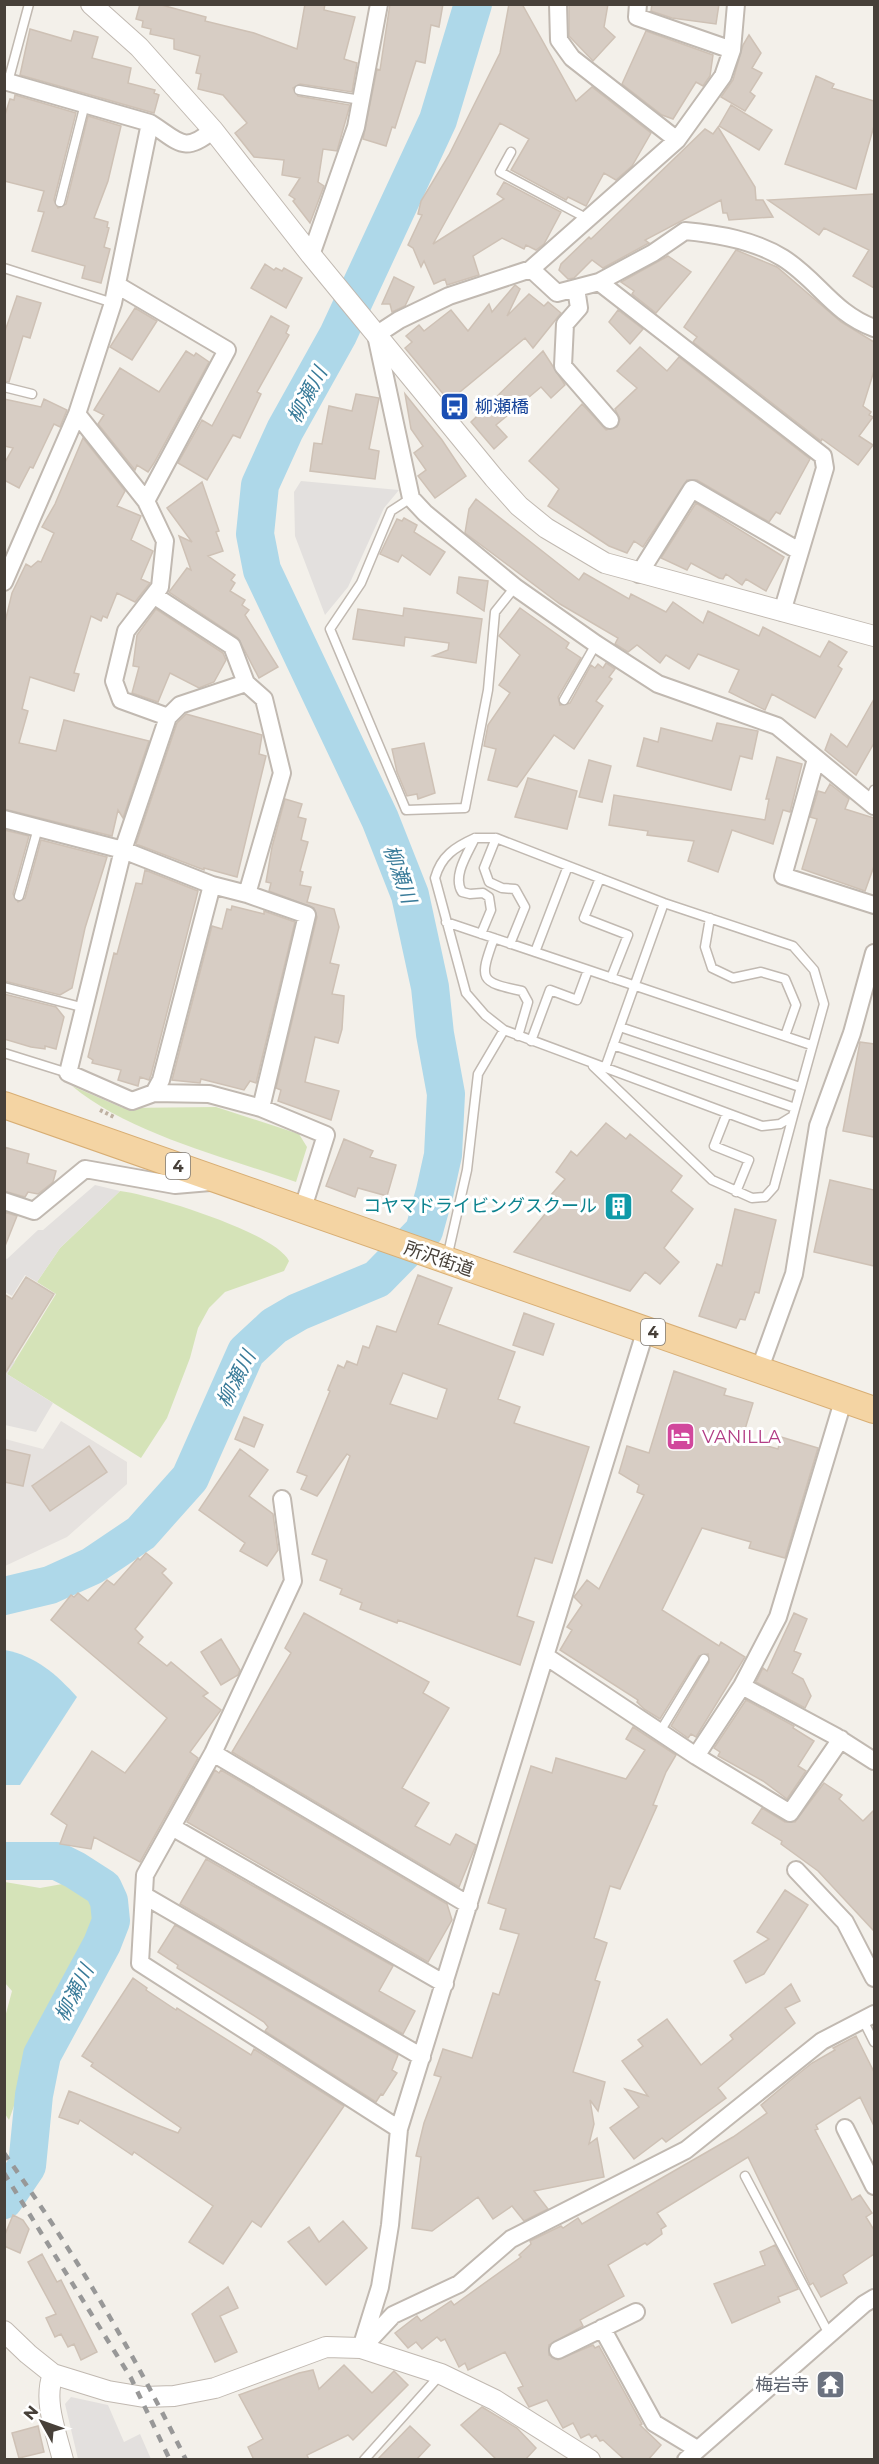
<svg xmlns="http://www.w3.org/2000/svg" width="879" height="2464" font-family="Montserrat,'Noto Sans JP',sans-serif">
<rect width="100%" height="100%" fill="#f3f0ea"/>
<path fill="#e6e2df" d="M61,1421l66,41v22l-60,53 -62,29v-127l38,10z"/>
<path fill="#d5e3b8" d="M72,1086l51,22 93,-1 83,27 8,13 -11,35c-71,-25 -166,-48 -224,-96z
M120,1191c33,4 156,42 169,70l-5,10 -59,21 -16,16 -11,20 -8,30 -23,60 -26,40 -134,-84 49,-80 -19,-12 23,-34z
M79,1881l16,11 6,19 -7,38 -57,92 -28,79 -4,-6 -1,-93 8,-30 -7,-8v-101l35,6z"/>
<path fill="#e3e0de" d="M301,481l98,9 -15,18 -36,79 -23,28 -30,-79 -1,-44z
M95,1185l25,6 -60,57 -23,34 -12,-7 -13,21 -7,-4v-34l2,1 31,-29h5z
M4,1355l11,7 -8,12 46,29 -17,29 -31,-7z
M71,2397l37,8 16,37 16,-8 11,25h-73l-13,-55z"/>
<path fill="#aed8e9" d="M5,1650c31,6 51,24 72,47l-57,88h-15z"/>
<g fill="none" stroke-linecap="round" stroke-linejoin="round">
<path stroke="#aed8e9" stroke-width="38" d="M4,1596l46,-11 42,-19 49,-33 49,-55 56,-126 28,-26 24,-14 79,-33 47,-48 11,-40 8,-36 3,-61 -11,-60 -5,-47 -20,-92 -30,-76 -118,-249 -7,-36 5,-49 25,-55 53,-95 100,-215 35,-116
M4,1861h53l18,9 28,18 6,13 2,20 -9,23 -60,111 -8,40 -7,71 -23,34"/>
</g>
<path fill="#d7cdc4" stroke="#cec1b5" stroke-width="1.5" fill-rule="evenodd" d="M140,4h18l48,13 -1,4 49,12 43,16 8,-45h20l-1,6 31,7 -11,42 13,4 -5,29 -52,-8 -7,4 5,8 52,9 -13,46 -14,-2 -5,33 6,4 -14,37 -17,-22 2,-2 -6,-4 11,-17 -18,-3 2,-15 -30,-3 -19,-24 12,-10 -24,-28 -25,-6 3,-15 -5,-1 4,-17 -26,-7v-10l-24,-5 1,-5 -9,-2 1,-6 -7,-2z
M390,4h53l-4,23 -8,-2 -6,38 -9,-2 -21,67 -3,-1 -6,19 -23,-7 14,-70 3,1z
M509,4h13l54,97 16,-14 59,46 -19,33 -16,14 -12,-7 -18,33 -18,-9 -2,3 -55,-30 18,-31 -29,-16 -67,121 71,-45 -7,-5 7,-12 57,30 -17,32 -8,6 -10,-5 -2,4 -22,-11 -29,18 6,19 -32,10 -2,-6 -11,5 -10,-23 -3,6 -8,-19 -5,-3 14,-30 -4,-1 3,-13 28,-46 51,-102z
M569,4h39l-4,23 11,10 -22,24 -24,-25z
M652,4h67l-3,20 -44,-6 -21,-7z
M30,29l41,12 3,-10 24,6 -6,21 39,10 -3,15 27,7 -1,3 5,2 -5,18 -134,-38z
M646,31l67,24 -3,21 -7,10 -7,-4 -23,37 -11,-4 -40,-31z
M749,35l12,18 -9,15 10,5 -12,19 5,4 -10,15 -24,-14 12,-17 10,-35z
M816,76l18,8 -2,4 42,13v25l-18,63 -71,-25z
M15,95l61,18 -22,87 4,8 8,-4 22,-88 33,10 -13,55 -14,37 14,4 -1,5 2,1 -5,19 6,2 -9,34 -19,-5 3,-12 -53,-15 12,-39 -6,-1 6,-20 -40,-10v-63l6,-19 4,1z
M731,105l41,25 -13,20 -40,-24z
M718,127l37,60 1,13h7l10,17 -44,3 -2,-7h-4l-2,-13 -76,40 4,3 -46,25 -11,-8 -18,18 -6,1 -9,-9 2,-6 28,-27 2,2 114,-110 8,5z
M874,194v94l-21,-12 16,-26 -45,-22 -5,7 -51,-35z
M736,250l41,17 64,55 33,20v29l-11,35 8,6 -2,3 4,2 -14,19 14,9 -15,20 -36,-26 -1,2 -128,-99 4,-5 -13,-10z
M668,256l23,16 -35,41 -24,-19 2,-3 -13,-9z
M265,264l9,6 2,-2 6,3 2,-3 18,10 -16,30 -35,-20z
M394,277l20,10 -9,19 -13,6 -2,-8h-8z
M515,285l5,4 -13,27 22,-22 15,12 4,-4 13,11 -28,35 -8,-10 -76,63 -44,-53 7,-6 -6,-6 13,-11 5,6 27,-21 17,21 21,-27 3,8z
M17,296l24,7 -11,35 -7,-2 -14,46 -5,-1v-47z
M135,308l22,13 -25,39 -22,-13z
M618,310l25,19 -13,15 -21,-22z
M271,316l18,10 -3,7 3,2 -32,57 4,2 -21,44 -7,-3 -26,45 -29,-17 24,-43 10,6z
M640,347l27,24 12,-14 131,102 -30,55 -4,-2 -7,10 -72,-42h-10l-44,67 -9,-6 -7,12 -18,-7 -61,-40 11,-17 -30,-28 53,-57 24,26 11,-3 3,-8 -5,-10 22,-21 -20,-17z
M186,351l8,5 2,-3 13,9 -55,101 -6,9 -11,-7 -2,5 -37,-46 6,-9 -10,-5 26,-42 39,24z
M543,351l22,34 -14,13 -10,-11 -45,38 11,12 -13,12 -23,-27z
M356,394l23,4 -10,51 10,2 -4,28 -65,-8 4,-28 8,1 7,-38 23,5z
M405,394l37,46 24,36 -31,22 -17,-22 8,-6 -12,-17 9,-7 -12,-17z
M4,399l37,8 3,-8 23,11 -7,17 -6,-3 -21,44 -3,-1 -11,21 -15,-8v-16l9,-16 -9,-2z
M83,438l42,53 -8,15 24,10 -10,24 22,11 -12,28 9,4 -15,19 -18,-9 -10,25 -4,-2 -2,5 -10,-5 -17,57 5,1 -5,17 -44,-14 -8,32 6,2 -9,32 37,8 8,-31 85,21 -26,77 -5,-8 -6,26 -108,-27v-183l8,-33 14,-29 5,3 7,-6 3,1 13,-29 -12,-6 13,-23z
M202,482l17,49 -3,1 7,19 -15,5 27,19 -4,5 4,3 -5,8 15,9 -3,5 7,5 -4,5 33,52 -19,11 -21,-40 -69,-46 18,-24 4,2 -12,-34 13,6 -25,-34z
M476,499l103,81 5,-7 45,26 2,-5 35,18 7,-10 30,21 5,-12 51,25 4,-9 57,30 9,-16 18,11 -9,14 4,3 -27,49 -43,-24 -7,16 -36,-18 10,-22 -41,-16 -9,15 -23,-14 -6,8 -23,-18 -9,7 -13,-8 3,-6 -58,-34 -95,-71 4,-24z
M696,503l88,54 -18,34 -20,-12 -4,6 -16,-11 -3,5 -4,-1 -28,-15 -4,7 -26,-12z
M404,518l13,7 -3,7 31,20 -15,23 -28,-20 -4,7 -18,-8 17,-35 5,2z
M459,577l29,4 -4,30 -27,-18z
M404,608l78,11 -6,44 -43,-7 15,-6 1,-7 -44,-6 -1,9 -51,-7 5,-30 45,7z
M520,608l49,35 -3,5 15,10 -23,39 2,8 10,-2 21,-38 4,3 3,-4 5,4 3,-5 9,6 -6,8 3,2 -16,22 7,5 -29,43 -20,-14 -37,52 -29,-7 8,-31 -12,-3 4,-21 22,-32 -11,-8 21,-30 -21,-19z
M156,609l67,44 3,7 -12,22 -15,6 -29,-15 -12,29 -26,-9 7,-26 -6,-1 4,-31z
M874,699v44l-18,32 -31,-25 6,-16 16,13z
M186,714l76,21 -3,19 7,2 -29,121 -33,-9v2l-68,-26 41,-121z
M717,723l41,8 -6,28 -12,-3 -9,34 -94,-24 7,-28 14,4 3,-14 51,13z
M424,743l11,50 -17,6 -1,-5 -10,2 -10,-24 -5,-23z
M777,757l25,7 -12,48 -7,-2 -10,34 -41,-14 -14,42 -30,-11 6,-20 -47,-6 1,-4 -39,-6 5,-30 151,25 4,-21h-3z
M589,760l22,6 -9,36 -23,-5z
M528,778l49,13 -10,38 -52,-12z
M830,784l19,15 -4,10 29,9v48l-9,25 -63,-22 15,-50 -7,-2 8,-26 7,2z
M285,799l17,5 -4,13 8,2 -5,21 7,2 -8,29 3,1 -3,13 11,2 -4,15 27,7 5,18 -9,36 9,2 -7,29 12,2 -2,33 -4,14 -23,-6 -10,45 34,9 -8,29 -53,-19 3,-11 -5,-2 41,-171 -3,-9 -45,-17 2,-8 -5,-1 6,-35z
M4,830l25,6 -16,58 5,8 7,-4 16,-58 66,17 -22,71 -13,60 -12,7 -56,-14z
M145,870l53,21 -47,184 -2,5 -9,-3 -2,9 -20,-6 3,-10 -29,-7 1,-3 -5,-3 26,-104 3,1 19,-71 6,1z
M232,906l32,8v-3l31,11 -39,161 -6,-2 -6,9 -43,-11 -1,4 -28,-3 40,-154 10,3 5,-20 4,1z
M4,994l52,13 8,10 -8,32 -11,-3v3l-14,-2 -27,-8z
M860,1042l14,2v93l-31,-6z
M606,1123l20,16 4,-5 52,42 -11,15 22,18 -29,39 15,14 -19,22 -15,-12 -15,19 -116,-39 36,-44 -6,-5 21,-24 -9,-7 15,-21 6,5z
M344,1139l29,12 -3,6 26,8 -9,31 -29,-8 -3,9 -29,-11z
M4,1147l25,7 -2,9 29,8 -3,11 -15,12 -10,-2 -3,5 -21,-6z
M830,1180l44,10v76l-60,-14z
M735,1209l41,11 -17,73 -4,-1 -10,28 -5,-1 -4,9 -37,-12 18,-52 5,2z
M4,1212l13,4 -12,30h-1z
M418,1275l34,13 -14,36 77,28 -17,47 22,8 -6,16 75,24 -37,116 -17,-5 -18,58 17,6 -14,43 -122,-45 -1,3 -37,-14 2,-6 -22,-9 2,-5 -22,-9 7,-20 -15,-6 38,-98 -3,-2 -30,42 -16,-7 6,-13 -10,-4 33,-81 -2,-1 10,-25 6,3 3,-7 10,4 6,-19 6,2 8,-22 19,6zM403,1373l44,16 -10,30 -47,-15z
M26,1277l28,17 -50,81v-81l8,5z
M524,1313l30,11 -11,31 -30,-10z
M674,1371l52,18 -2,6 29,8 -11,36 36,10 3,-12 37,11 -33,110 -36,-10 2,-6 -49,-14 -40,82 57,36 2,-4 24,15 -49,80 -5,-3 -3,4 -17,-12 38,-64 -1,-8 -9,2 -39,63 -16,-10 -7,-7 1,-2 -78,-50 12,-20 -5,-3 15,-22 -8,-8 13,-17 12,9 45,-94 -7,-3 2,-7 -20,-12 8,-27 22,7z
M244,1417l19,8 -9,22 -19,-8z
M89,1446l18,26 -57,39 -18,-25z
M4,1449l26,6 -7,31 -19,-4z
M240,1449l28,21 -19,26 24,18 5,36 -11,16 -27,-15 5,-8 -46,-33z
M146,1553l20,16 -4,4 10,10 -37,46 8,8 -5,6 29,23 4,-4 37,31 -5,3 18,14 -31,42 8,6 -58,104 -46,-25 -3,12 -31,-5 7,-19 -16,-11 41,-63 33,22 42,-55 -116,-98 20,-25 3,2 4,-4 10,8 19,-21 7,5 24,-27 2,2z
M304,1613l125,69 -6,11 26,15 -47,80 27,15 -14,23 35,19 6,-11 20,11 -17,42 -227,-135 59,-99 -6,-5z
M794,1613l13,6 -13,32 7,3 -9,19 11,6 8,17 -6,12 -49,-26 7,-14 4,3z
M221,1639l19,31 -2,5 -17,10 -20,-33z
M746,1700l48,26 -1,2 21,13 -16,25 8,5 -19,28 -24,-18 -45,-25 2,-4 -6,-4z
M633,1727l43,28 -10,17 -13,33 4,1 -37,83 -10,-3 -16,52 13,5 -12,37 5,2 -27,90 32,10 -7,29 -8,-11 4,24 -5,20 8,-6 7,39 -70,14 14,18 -24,12 -12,-15 -19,13 -15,-22 -46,34 -20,-3 9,-71 -5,-1 8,-33 17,-46 -7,-2 9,-26 29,9 21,-65 6,2 20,-61 -19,-5 6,-20 -18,-6 43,-137 21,7 4,-15 70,21 19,-29 -19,-11z
M215,1770l4,3 2,-3 226,134 5,16 -24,42 -241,-140z
M824,1783l18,12 -3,4 24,22 11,-11v121l-56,-60 -37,-27 1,-3 -30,-18 10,-15 23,14h10z
M206,1859l187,107 -14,25 36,20 -12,23 -223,-130z
M785,1890l23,15 -44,69 -18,9 -12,-22 35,-22 -12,-7z
M175,1925l223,130 -6,15 5,3 -14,22 -2,-1 -5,8 -111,-71 3,-4 -4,-5 -22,-14 -65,-40 1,-3 -20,-13z
M133,1978l14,10 -1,2 30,20 1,-2 74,47 3,-6 90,57 -83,121 -9,-6 -29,43 -34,-22 24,-36 -79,-54 -2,3 -52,-35 -2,4 -19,-7 10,-26 109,42 3,-5 -90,-62 2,-3 -11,-7z
M791,1984l9,17 -15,7 10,15 -77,65 8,10 -60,44 -4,-4 -28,21 -24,-31 29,-21 -14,-18 23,7 -26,-35 21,-15 -5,-6 29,-21 34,46 32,-26 -3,-4z
M856,2036l18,36v54l-14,-29 -44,28 2,4 -3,1 37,70 8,-5 12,18 -6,4 8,13v24l-31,21 4,8 -26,14 -8,-14 -3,2 -62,-128 -91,56 9,13 -5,3 1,5 -15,11 -2,-2 -37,22 16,31 -44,24 3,6 -34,19v10l9,5 35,-15 2,3 4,-2 43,78 -2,1 21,20 -13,15h-23l-22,-20 -3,1 -4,-6 -4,3 -3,-4 -8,4 -8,-15 -10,5 -16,-28 -18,7 -11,-19 5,-2 -18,-34 -37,18 -3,-7 -6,4 -14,-28 -4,2 -4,-4 -15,12 -6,-7 -8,6 -13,-15 22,-17 4,5 30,-20 3,4 67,-48 -2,-2 12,-11 -1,-3 31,-15 2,2 15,-10 4,6 151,-87 34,-24 -6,-8 31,-26 20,-16 23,-13 -2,-2z
M13,2215l10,5 6,9 -9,24 -16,-7v-9z
M343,2221l24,27 -41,37 -38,-43 21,-15 10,15z
M775,2245l23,44 -20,8 2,5 -48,21 -18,-39 51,-19 -5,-13z
M42,2254l15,28 4,-2 36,72 -16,8 -7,-16 -6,3 -7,-13 -6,3 -9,-19 10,-4 -28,-52z
M228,2287l10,21 -18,8 17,36 -22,10 -23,-48z
M344,2365l28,28 22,-22 14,14 -55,55 -5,-5 -41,20 2,5h-55l-6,-13 15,-8 -24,-44 60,-22 14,-3 6,19z
M482,2407l35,21 19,20 -11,12h-28l-36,-35z
M38,2426l6,26 -25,6 -7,-25z
M410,2426l20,19 -14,15h-39z"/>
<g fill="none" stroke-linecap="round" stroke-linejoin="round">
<defs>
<path id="service" d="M8,82l21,-78
M299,90l62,10
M511,152l-11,20 88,47
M60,202l25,-98
M4,268l109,35
M4,387l28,7
M411,498l-20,13 -30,72 -31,46 76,181 59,-2 23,-118 7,-78 20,-25
M564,700l32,-56
M869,801l5,-11
M475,838h21l168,65 129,43 21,24 10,34 -31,112 -13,8 -18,2 -258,-96 -19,-15 -19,-22 -31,-115c6,-22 20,-31 40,-40z
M475,838c-7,15 -23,38 -13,54l8,2 13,-1 6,4 2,13 -10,24
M496,838l-12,30 5,14 13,6 13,1 10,18 -15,37
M600,878l-16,40 44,17 -17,43
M19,896l19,-68
M710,918l-5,29 7,21 21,10 28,-6 24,7 11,26 -11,31
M446,922l365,123
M494,938c-15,42 -15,44 28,53l6,11 -10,34
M535,952l33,-86
M4,987l81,21
M620,1027l180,60
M531,1041l19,-51 27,10 11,-30
M613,1045l182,63
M4,1053l64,20
M593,1066l119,114 40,18 13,-1 9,-10 19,-71
M605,1068l59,-165
M727,1113l-13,33 35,14 -13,32
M447,1258l20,-88 11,-96 26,-44
M661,1730l43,-71
M863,2020l11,22
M745,2176l84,158
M364,2460l77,-86"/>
<path id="minor" d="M558,4l1,36 13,18 105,82
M638,4l-1,13 95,33
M736,4l-4,46 -9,26 -46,64 -146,129 -82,27 -50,24 -23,15 35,163 14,15 90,74 81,57 62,40 119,42 97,80
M4,81l146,42 -37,180 -36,111 69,87
M150,123c29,18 33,32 63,7
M311,255l45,-128 23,-123
M531,269l26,24 42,-11 54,-29 32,-22c33,3 69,9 98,27 35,22 50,55 91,70
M599,282l224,174 2,12 -43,144
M117,285l110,65 -81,151 19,40 -5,46 -34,44 -12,50 7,19 47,17 12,-12 66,-22
M576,288l3,20 -14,16 -2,42 47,54
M639,574l53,-85 107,62
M4,582l73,-168
M168,717l-45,133 -55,223 64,28 22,-8 7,-13 51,-195
M816,759l-33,117 91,29
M4,819l119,31 89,35 35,9 35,-121 -18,-74 -18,-16 -14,-37 -77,-50
M247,894l60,21 -46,193
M154,1093l55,1 52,14 65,27 -24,76
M4,1201l30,10 51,-42 90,16 35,-3
M760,1368l34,-94 24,-148 34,-93 22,-80
M282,1499l11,82 -80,172 -68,122 -5,88 259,166
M547,1657l149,99 46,-70 36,-69 66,-219
M742,1686l93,50 39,25
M213,1753l256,152
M696,1756l94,57 51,-74
M172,1827l273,157
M796,1870l49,52 29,56
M145,1896l277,161
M845,2128l29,58
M602,2328l52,95 43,26
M364,2346l29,-31 66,-31 52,-45 175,-89 136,-109 52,-27
M361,2348l19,-61 10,-62 9,-96 247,-800
M558,2350l78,-38
M686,2460l178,-156 10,-6"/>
<path id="tertiary" d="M91,4l48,43 74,83 98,125 183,223 25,28 27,22 59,35 269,73
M4,2331l24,23 25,20 55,17 36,6 30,-1 41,-8 111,-41 35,1 80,26 54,26 95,60
M53,2374c-10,27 3,58 10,86"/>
<path id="primary" d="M4,1105l870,305"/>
</defs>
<use href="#service" stroke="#c1b9b1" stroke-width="11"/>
<use href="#minor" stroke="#c1b9b1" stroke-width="20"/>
<use href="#tertiary" stroke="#c1b9b1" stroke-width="22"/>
<use href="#primary" stroke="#d8ae74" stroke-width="28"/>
<path stroke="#beb0a1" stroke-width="4" stroke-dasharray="3 3" stroke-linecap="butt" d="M100,1110l14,7"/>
<use href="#service" stroke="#fff" stroke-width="8"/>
<use href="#minor" stroke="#fff" stroke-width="16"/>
<use href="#tertiary" stroke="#fff" stroke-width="20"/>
<use href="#primary" stroke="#f4d4a3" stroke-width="26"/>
<path stroke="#989898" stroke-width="4.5" stroke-dasharray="8 8" stroke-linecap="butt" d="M4,2153c69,97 130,200 182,307
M4,2173l127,205 39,82"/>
</g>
<defs>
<symbol id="bus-square" viewBox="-11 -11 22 22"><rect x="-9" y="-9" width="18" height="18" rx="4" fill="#1a4fb4" stroke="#fff"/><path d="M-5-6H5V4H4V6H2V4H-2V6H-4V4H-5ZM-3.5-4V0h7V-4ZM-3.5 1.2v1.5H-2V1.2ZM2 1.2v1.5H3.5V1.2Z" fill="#fff"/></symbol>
<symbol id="building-square" viewBox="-11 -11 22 22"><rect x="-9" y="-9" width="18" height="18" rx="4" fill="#0f9aa8" stroke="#fff"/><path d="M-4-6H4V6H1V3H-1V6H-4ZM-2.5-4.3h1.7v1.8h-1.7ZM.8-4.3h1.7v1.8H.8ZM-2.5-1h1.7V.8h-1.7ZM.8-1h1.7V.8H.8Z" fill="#fff"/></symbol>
<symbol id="hotel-square" viewBox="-11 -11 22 22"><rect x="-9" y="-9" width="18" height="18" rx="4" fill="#d1479c" stroke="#fff"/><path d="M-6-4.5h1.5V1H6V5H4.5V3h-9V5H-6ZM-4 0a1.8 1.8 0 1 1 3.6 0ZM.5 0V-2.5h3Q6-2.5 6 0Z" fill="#fff"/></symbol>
<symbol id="temple-square" viewBox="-11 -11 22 22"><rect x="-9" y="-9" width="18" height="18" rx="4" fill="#6b7280" stroke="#fff"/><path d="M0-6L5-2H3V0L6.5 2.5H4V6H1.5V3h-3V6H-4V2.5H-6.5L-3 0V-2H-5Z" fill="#fff"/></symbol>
</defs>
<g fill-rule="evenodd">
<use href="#bus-square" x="438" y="390" width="33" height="33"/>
<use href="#building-square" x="602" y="1190" width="33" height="33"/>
<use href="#hotel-square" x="664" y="1420" width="33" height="33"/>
<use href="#temple-square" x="814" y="2368" width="33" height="33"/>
</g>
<g text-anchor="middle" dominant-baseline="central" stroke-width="6" stroke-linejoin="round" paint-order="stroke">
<g fill="#fff" stroke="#7e7974" stroke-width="1.5">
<rect x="166" y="1153" width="24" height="26" rx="4.5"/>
<rect x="641" y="1319" width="24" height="26" rx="4.5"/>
</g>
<g font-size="16" font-weight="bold" fill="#474039">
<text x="178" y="1166">4</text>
<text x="653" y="1332">4</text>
</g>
<g font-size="18" fill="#164399" stroke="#fff" text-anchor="start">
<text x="475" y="407">柳瀬橋</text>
</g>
<g font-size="18" fill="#0d838f" stroke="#fff" text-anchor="end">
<text x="597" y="1206">コヤマドライビングスクール</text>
</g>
<g font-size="18" fill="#474039" stroke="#fff">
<text transform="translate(439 1259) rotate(19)">所沢街道</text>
</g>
<g font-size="18" fill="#b23c85" stroke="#fff" text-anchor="start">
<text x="702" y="1437">VANILLA</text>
</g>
<g font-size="18" fill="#5b616d" stroke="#fff" text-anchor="end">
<text x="809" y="2385">梅岩寺</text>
</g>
<g font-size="20" font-style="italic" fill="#397b99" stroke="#fff">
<text transform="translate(307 395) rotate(-62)">柳瀬川</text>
<text transform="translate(400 874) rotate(71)">柳瀬川</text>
<text transform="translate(236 1379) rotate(-63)">柳瀬川</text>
<text transform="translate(74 1993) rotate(-63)">柳瀬川</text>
</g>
</g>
<rect width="879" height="2464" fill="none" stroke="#474039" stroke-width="12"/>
<g transform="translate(42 2422) rotate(310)" stroke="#ffffff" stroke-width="4.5" paint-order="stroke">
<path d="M0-4.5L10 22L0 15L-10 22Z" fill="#474039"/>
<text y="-9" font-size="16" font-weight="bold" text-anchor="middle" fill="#474039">N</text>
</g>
</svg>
